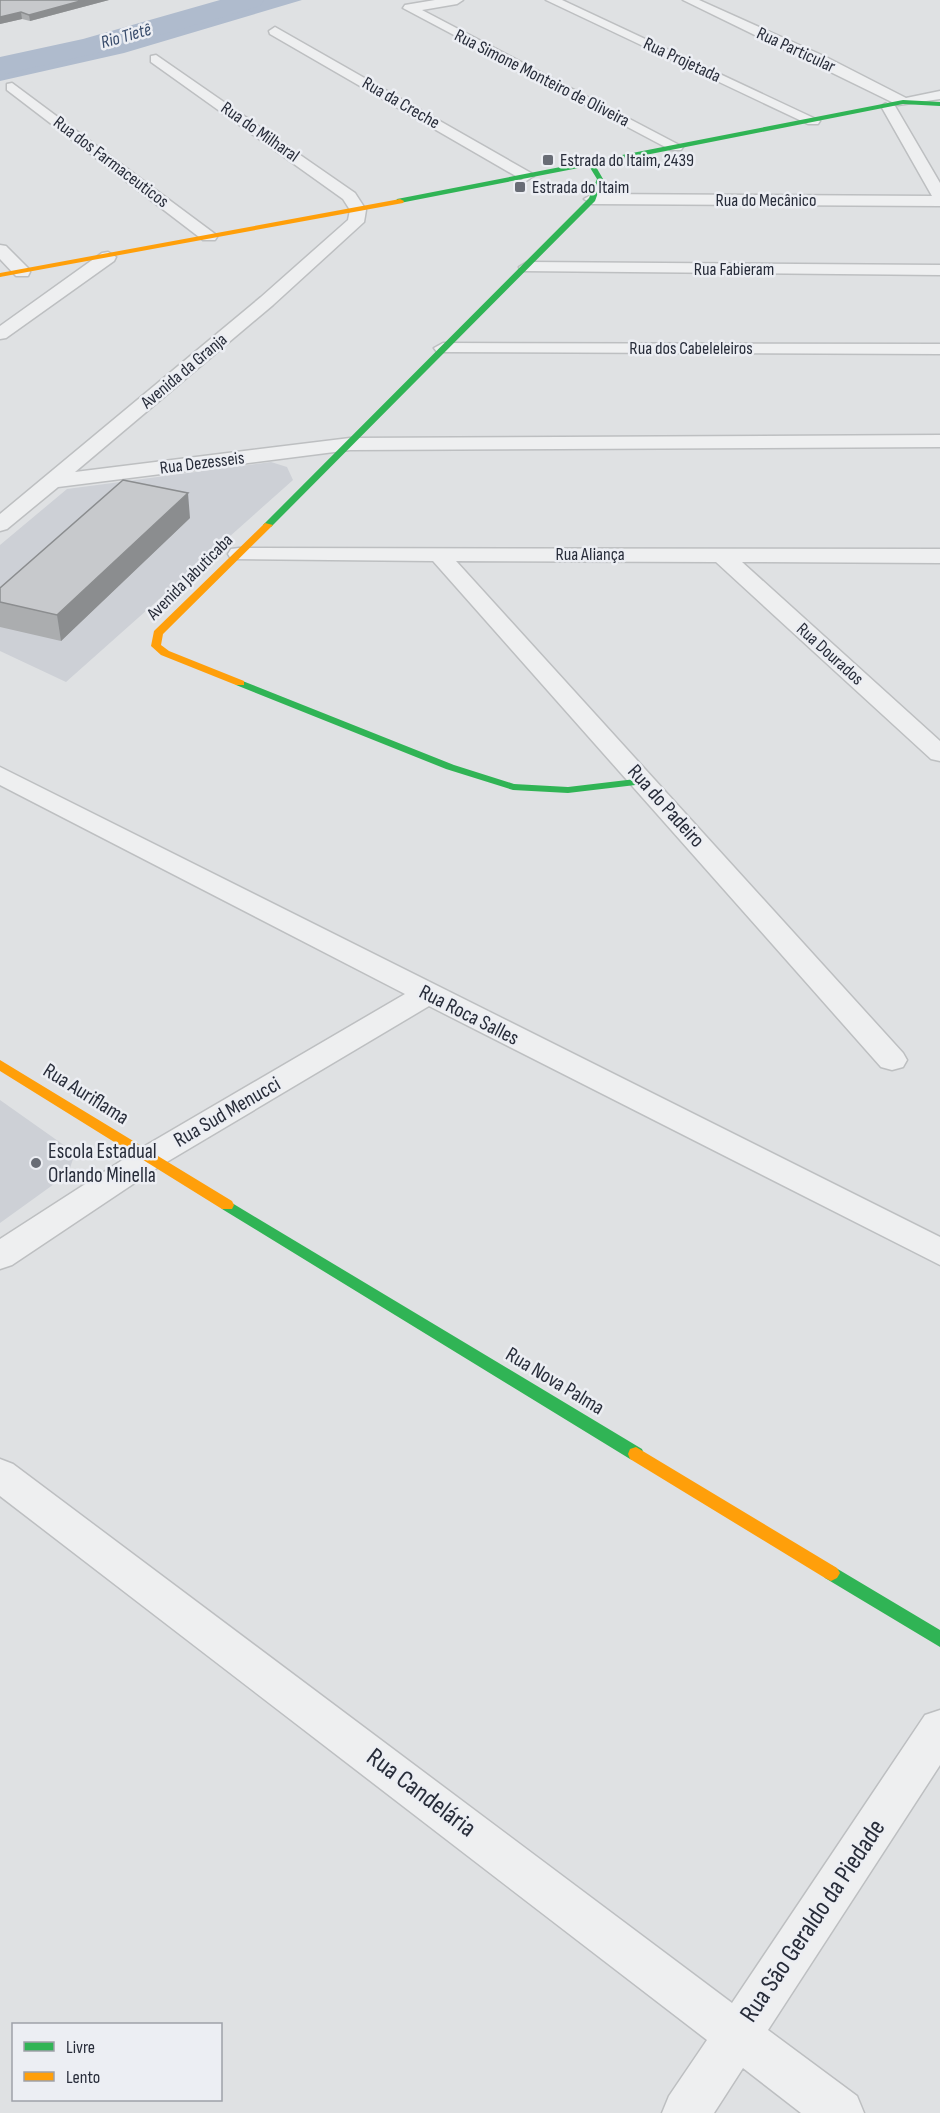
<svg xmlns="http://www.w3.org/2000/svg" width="940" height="2113" font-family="'Sofia Sans Condensed',sans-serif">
<rect width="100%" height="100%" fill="#dfe1e3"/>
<path fill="#cdd0d6" d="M271,462l16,5 6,13 -227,202 -66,-31v-106l67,-56z
M0,1100l75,53 -7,21 -68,49z"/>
<path fill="#afbbcd" d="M254,0h48l-178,53 -124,28v-19l121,-25z"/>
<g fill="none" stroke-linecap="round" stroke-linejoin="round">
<path fill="#afbbcd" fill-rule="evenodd" d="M220,0h44l-4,6 -162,47 -98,22v-18l83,-18z"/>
<defs>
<path id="street" d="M435,0h28l-6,4 -35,6 261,137 -2,3h-10l-268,-142 2,-3z
M546,0h16l258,121 -2,3h-10z
M683,0h16l127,57 80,41 34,-7v8l-42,6z
M275,27l256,146 3,3 -8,5 -5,-2 -251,-145 -1,-3z
M156,55l199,138 11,17 -2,12 -91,83 -198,167 275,-34 590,-3v12l-590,3 -292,37 -51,42 -7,2v-17l261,-217 87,-77 2,-10 -7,-11 -192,-137v-6z
M12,83l203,151 2,3 -2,3h-12l-196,-150v-6z
M888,102l7,4 45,77v23l-348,-2 -8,-5 8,-5 340,2 -51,-90z
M0,245l6,1 22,22 2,4 -2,4h-12l-16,-17z
M108,252l8,5 -2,4 -108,77 -6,1v-13l102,-73z
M527,262l413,3v10l-419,-4 -2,-4z
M443,343l497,1v10l-503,-2 -3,-4z
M239,548l701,1v14l-198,-1 198,179v20l-9,-2 -215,-197 -260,-1 447,492 4,7 -4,7 -11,3 -11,-3 -448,-506 -202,-2 -3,-5 3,-5z
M0,767l940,470v28l-511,-259 -269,160 -148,99 -12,4v-30l138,-89 267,-156 -405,-209z
M0,1459l13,5 719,539 193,-288 15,-5v55l-172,265 89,66 7,17h-63l-58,-45 -29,45h-52l7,-17 38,-56 -707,-544z"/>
</defs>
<use href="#street" stroke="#bdbfc1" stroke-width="3"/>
<use href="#street" fill="#eeeff0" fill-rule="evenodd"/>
<path fill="#30b455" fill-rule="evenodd" d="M903,100l37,2v4l-37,-2 -308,61 8,14 -8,22 -324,326 -8,-2 326,-327 8,-19 -8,-13 -189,37 -4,-2 1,-2z
M240,680l214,85 60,19 54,3 76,-9 6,3 -6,3 -76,9 -55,-3 -67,-21 -210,-84 -1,-2z
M227,1200l415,249 2,5 -2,5 -6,2 -6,-2 -408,-250 -2,-4 2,-4z
M831,1565l109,65v17l-115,-69 -3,-5 3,-5z"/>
<path fill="#ff9f0a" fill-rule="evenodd" d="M400,199l4,2 -1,2 -403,74v-4z
M265,523l8,2 -110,109 -2,11 8,6 75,30v4h-8l-75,-30 -10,-9 3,-15z
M0,1060l232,141 2,4 -2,4h-10l-222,-138z
M636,1447l201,121 3,5 -3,5 -6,3 -6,-3 -195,-119 -2,-5 2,-5z"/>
</g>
<path fill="#abadaf" d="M0,0h109l-79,21 -8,-2 -22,5z
M190,518l-129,123 -61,-14v-39z"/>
<path fill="#8b8d8f" d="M84,0h25l-79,21 -1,-6z
M21,12l1,7 -22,5v-7z
M188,493l2,25 -129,123 -4,-26z"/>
<path fill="#c7c9cc" stroke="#8b8d8f" stroke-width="1.5" d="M0,0h84l-55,15 -8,-3 -21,5z
M123,480l65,13 -131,122 -57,-13v-14z"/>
<g fill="#686c75" stroke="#eceef3" stroke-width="2">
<rect x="542" y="154" width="12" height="12" rx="3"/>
<rect x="514" y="181" width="12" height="12" rx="3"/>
<circle cx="36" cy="1163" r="6"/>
</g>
<g text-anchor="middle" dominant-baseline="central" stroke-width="5" stroke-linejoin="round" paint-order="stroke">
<g font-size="18" font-style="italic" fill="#364a6a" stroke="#eceef3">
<text transform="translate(126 36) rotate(-16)">Rio Tietê</text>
</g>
<g font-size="18" fill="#282d3a" stroke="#eceef3">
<text transform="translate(796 50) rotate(25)">Rua Particular</text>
<text transform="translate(682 60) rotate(25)">Rua Projetada</text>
<text transform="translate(542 78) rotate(27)">Rua Simone Monteiro de Oliveira</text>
<text transform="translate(401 103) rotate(30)">Rua da Creche</text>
<text transform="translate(260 132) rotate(35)">Rua do Milharal</text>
<text transform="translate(111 162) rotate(37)">Rua dos Farmaceuticos</text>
<text x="766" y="200">Rua do Mecânico</text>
<text x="734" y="269">Rua Fabieram</text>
<text x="691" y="348">Rua dos Cabeleleiros</text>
<text transform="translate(184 371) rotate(-40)">Avenida da Granja</text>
<text transform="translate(202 463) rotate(-7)">Rua Dezesseis</text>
<text x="590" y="554">Rua Aliança</text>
<text transform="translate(190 577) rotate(-45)">Avenida Jabuticaba</text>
<text transform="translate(830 654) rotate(42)">Rua Dourados</text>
</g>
<g font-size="18" fill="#282d3a" stroke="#eceef3" text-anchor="start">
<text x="560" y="160">Estrada do Itaim, 2439</text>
<text x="532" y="187">Estrada do Itaim</text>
</g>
<g font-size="21" fill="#282d3a" stroke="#eceef3">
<text transform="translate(666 806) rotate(48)">Rua do Padeiro</text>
<text transform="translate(469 1015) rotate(27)">Rua Roca Salles</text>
<text transform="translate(86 1094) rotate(32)">Rua Auriflama</text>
<text transform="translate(227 1112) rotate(-30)">Rua Sud Menucci</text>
<text transform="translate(555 1381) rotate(31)">Rua Nova Palma</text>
</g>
<g font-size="21" fill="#282d3a" stroke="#eceef3" text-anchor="start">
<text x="48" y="1151">Escola Estadual<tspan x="48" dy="24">Orlando Minella</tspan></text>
</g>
<g font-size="26" fill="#282d3a" stroke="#eceef3">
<text transform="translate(421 1793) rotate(37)">Rua Candelária</text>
<text transform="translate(813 1921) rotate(-56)">Rua São Geraldo da Piedade</text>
</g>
</g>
<rect x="12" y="2023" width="210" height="78" fill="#eceef3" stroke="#9ea1a9" stroke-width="1.5"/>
<rect x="24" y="2042" width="30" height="9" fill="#30b455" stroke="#9ea1a9" stroke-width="1.5"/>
<text x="66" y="2053" font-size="18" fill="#282d3a">Livre</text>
<rect x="24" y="2072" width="30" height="9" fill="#ff9f0a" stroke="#9ea1a9" stroke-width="1.5"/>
<text x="66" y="2083" font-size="18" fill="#282d3a">Lento</text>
</svg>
